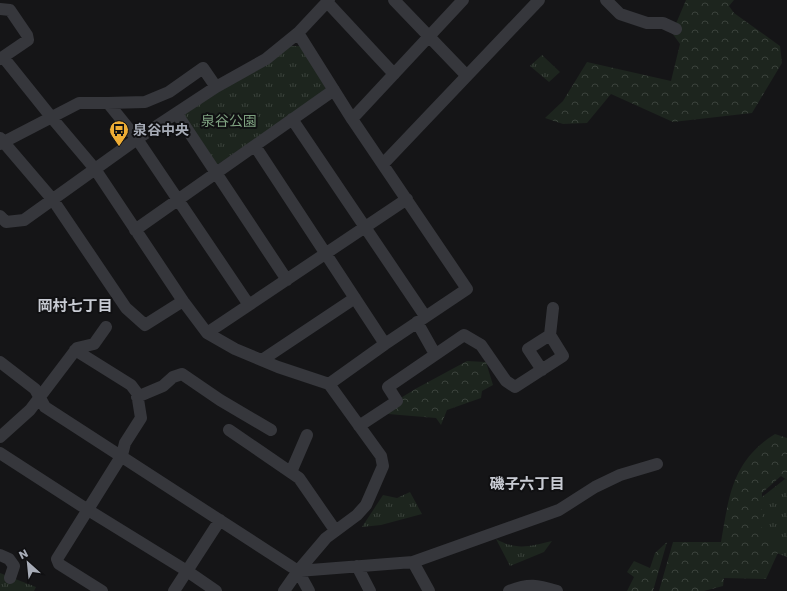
<svg xmlns="http://www.w3.org/2000/svg" width="787" height="591" font-family="Poppins,'Noto Sans JP',sans-serif">
<defs>
<pattern id="grass-tufts" width="24" height="20" patternUnits="userSpaceOnUse"><rect width="24" height="20" fill="#1d251e"/><path d="M3 7l-1-3M5 7V3M7 7l1-3M15 17l-1-3M17 17v-4M19 17l1-3" fill="none" stroke="#3b423c"/></pattern>
<pattern id="forest-crowns" width="20" height="18" patternUnits="userSpaceOnUse"><rect width="20" height="18" fill="#1d251e"/><path d="M2 6a3 3 0 1 1 6 0M12 15a3 3 0 1 1 6 0" fill="none" stroke="#3b423c"/></pattern>
</defs>
<rect width="100%" height="100%" fill="#151517"/>
<path fill="url(#grass-tufts)" d="M291,46h9l26,41 -1,5 -110,74 -31,-48 2,-6z
M542,55l18,17 -11,10 -19,-16z
M785,479l2,1v77l-21,-8 -18,-41z
M410,492l12,22 -41,11 -19,2 21,-32 14,3z
M496,539c21,12 34,7 56,2l-8,11 -34,14z
M0,573l36,14 -2,4h-34z"/>
<path fill="url(#forest-crowns)" d="M686,0h48l-5,6 5,7 46,33 2,17 -30,50 -79,9 -62,-28 -24,29 -24,1 -18,-6 18,-17 24,-39 84,19 9,-37 -8,-11z
M467,361l19,1 7,23 -11,6 -1,7 -34,12 -6,15 -5,-7 -60,-5 41,-25z
M775,434l12,4v42l-6,-4 -19,17v39l19,14 -15,33 -42,-1 -1,8 -19,5h-45l14,-49h48c8,-46 11,-81 54,-108z
M667,542l-14,49h-26l7,-14 -7,-5 7,-11 16,7 5,-15z"/>
<g fill="none" stroke-linecap="round" stroke-linejoin="round">
<path stroke="#36373c" stroke-width="12" d="M394,0l73,76
M606,0l14,14 27,9h16l13,6
M327,2l67,72
M0,9l10,1 17,25 1,5 -25,17
M298,33l54,86 115,170 -82,55 -56,40
M0,59l3,-2 49,61 43,51 88,132 24,32 28,16 43,18 51,17 52,72 2,10 -17,39 -9,10 -31,23 -28,33 -14,20
M108,103l37,-1 24,-10 34,-24 13,19
M177,114l110,166
M292,119l133,197
M352,119l111,-119
M0,138l53,62 73,108 19,17 38,-24
M0,144l79,-41h29l29,36 112,166
M255,146l130,198
M383,164l156,-164
M0,216l6,6 18,-2 113,-81 79,-52 50,-28 32,-26 31,-33
M135,230l199,-140
M417,322l18,32
M207,333l200,-134
M75,350l56,35 6,8 4,25 -16,25 -3,12 -65,104 2,5 43,27
M262,360l93,-62
M0,362l35,27 10,18 253,164 115,-9 146,-52 36,-23 25,-12 37,-11
M542,370l-14,-21 22,-14
M137,397l26,-11 10,-9 9,-3 38,26 51,30
M359,426l38,-25 -9,-14 76,-52 17,10 25,36 9,6 48,-31 -13,-21 3,-27
M229,430l70,48 36,52
M0,437l30,-27 47,-62 17,-4 12,-17
M0,453l88,57 99,61 29,20
M291,472l16,-37
M0,555l9,4 5,7 -4,12
M413,562l16,29
M357,566l13,25
M298,571l11,20
M174,591l46,-71
M509,591c20,-8 28,-6 48,0"/>
</g>
<defs>
<symbol id="bus-pin" viewBox="-11 -11 22 30"><path d="M0 17L-7.5 6A9.5 9.5 0 1 1 7.5 6Z" fill="#eead35" stroke="#101012"/><path d="M-5-6H5V4H4V6H2V4H-2V6H-4V4H-5ZM-3.5-4V0h7V-4ZM-3.5 1.2v1.5H-2V1.2ZM2 1.2v1.5H3.5V1.2Z" fill="#111"/></symbol>
</defs>
<g fill-rule="evenodd">
<use href="#bus-pin" x="108" y="119" width="22" height="30"/>
</g>
<g text-anchor="middle" dominant-baseline="central" stroke-width="4" stroke-linejoin="round" paint-order="stroke">
<g font-size="14" fill="#7ea180" stroke="#101012">
<text x="229" y="121">泉谷公園</text>
</g>
<g font-size="14" font-weight="bold" fill="#a7acb7" stroke="#101012" text-anchor="start">
<text x="133" y="130">泉谷中央</text>
</g>
<g font-size="15" font-weight="bold" fill="#c8cbd3" stroke="#101012">
<text x="75" y="305">岡村七丁目</text>
<text x="527" y="483">磯子六丁目</text>
</g>
</g>
<g transform="translate(28 563) rotate(333)" stroke="#101012" stroke-width="3" paint-order="stroke">
<path d="M0-3L7 15L0 10L-7 15Z" fill="#a7acb7"/>
<text y="-6" font-size="11" font-weight="bold" text-anchor="middle" fill="#a7acb7">N</text>
</g>
</svg>
